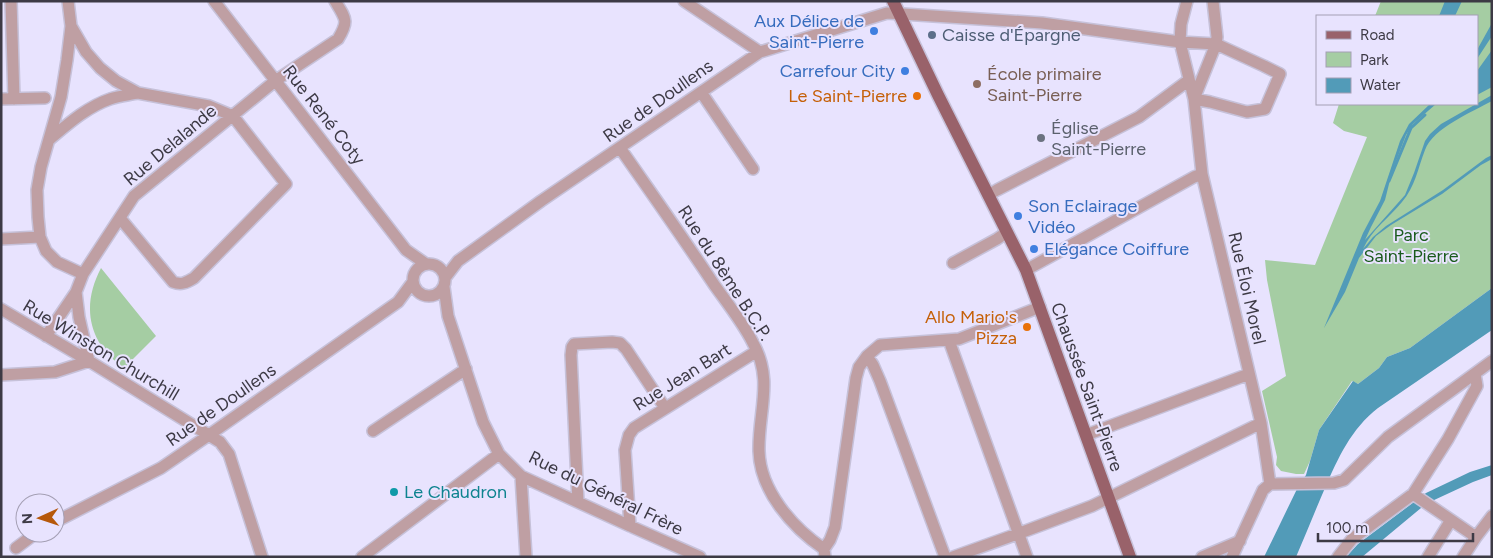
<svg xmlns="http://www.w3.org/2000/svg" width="1493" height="558" font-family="Figtree,sans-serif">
<rect width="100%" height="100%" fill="#e8e3fe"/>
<path fill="#a5cda3" d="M1381,1h111v287l-82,60 -23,9 -8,11 -21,16 -6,-3 -33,49 -9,31 -6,13h-8l-15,-3 -5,-6 1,-8 -15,-66 24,-15 -19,-96 -2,-20 50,5 52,-128 -23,-6 -11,-8 6,-19h138v-88h-102z
M101,268l55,68 -32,32c-36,-25 -43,-62 -23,-100z"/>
<path fill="#529bb8" d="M1445,1h17l-7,15h-16z
M1492,23v13l-15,23v-9z
M1492,50v37l-15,8v-24z
M1492,95v6c-20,11 -59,27 -67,49 -7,18 -10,37 -23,52 -13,16 -30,27 -39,47l10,-12 13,-11 57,-36 43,-32 6,-3v4l-11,6 -39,29 -51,31 -15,11 -17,22 -14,34 -21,36 39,-95 17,-32 20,-60 9,-17 21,-20h6l-23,20 -7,11 -14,37 -7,28 -14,27 -6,13 40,-45 9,-22 11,-32 5,-7 11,-10z
M1492,288v42l-114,78c-27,21 -40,50 -53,80 -10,23 -19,46 -29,69h-32l33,-68 9,-14 13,-45 34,-49 5,3 21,-16 8,-11 23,-9z
M1492,465v10l-19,7 -41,19 -11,7 -59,49h-16l12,-13 68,-51 44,-21z"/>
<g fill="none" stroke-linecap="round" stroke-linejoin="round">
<path stroke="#529bb8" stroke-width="3" d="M1389,181l22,-53 14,-13"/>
<defs>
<path id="minor" d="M11,1l3,98
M68,1l3,25 -4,34 -6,37 -20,70 -4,23 1,27 2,20 6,14 11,11 26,12
M214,1l192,249 20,14
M684,1l76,51
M1187,1l-6,23 -1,18 14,57 8,75 59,249 9,61
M71,26l15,26 14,16 16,13 22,12 71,13 24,10 53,68 -92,94c-8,5 -13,7 -21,4l-53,-64
M701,92l52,77
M1,99l44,-1
M1194,99l22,-55 1,-7 -4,-36
M50,139c18,-15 37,-32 60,-40 8,-3 19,-4 28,-6
M620,148c32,46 64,91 95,138 13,18 28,37 38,57 21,37 5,69 6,108 1,40 34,77 65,98l1,8
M988,195l9,-5 142,-73 50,-37
M1,239l39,-2
M953,263l44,-24 10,-7
M413 280a16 16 0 1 1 32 0a16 16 0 1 1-32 0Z
M1026,270l168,-93 8,-3
M445,278l13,-17 83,-60 219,-149 127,-39 155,10 138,19 36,2 48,22 16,8 -15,35 -18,3 -37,-10 -16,-3
M444,287l4,29 35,106 16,32 22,22 109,50 70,31
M76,292l3,25 10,44
M1,309l88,52 131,81 9,12 33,103
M46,336l30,-44 7,-18 51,-78 141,-115 63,-42c11,-18 8,-20 -3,-38
M950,340l1,6 76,211
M867,356l6,9 7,16 65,176
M1,375l54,-3 34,-11
M373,431l93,-62
M1086,435l163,-61
M521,476l5,81
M1270,484l64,-1 10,-3 44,-43 104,-76
M1413,494l63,43
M578,502l-7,-147 1,-8 2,-3 38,-2 8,1 6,6 39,59
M55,522l106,-54 48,-33 189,-133 14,-19
M630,526l-5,-76 4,-15 5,-7 123,-77
M16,548l20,-15
M824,549l6,-9 5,-13 21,-149 3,-11 8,-11 13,-11 79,-6 81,-32
M362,557l137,-103
M953,557l67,-24 72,-27 169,-83
M1202,557l38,-16
M1232,557l31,-67 7,-6
M1338,557l14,-18 61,-45 35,-55 29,-53 -2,-12
M1428,557l23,-37
M1463,557l13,-20 16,-21"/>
<path id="major" d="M893,1l45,94 88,175 104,287"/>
</defs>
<use href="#minor" stroke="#c6c1d9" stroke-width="14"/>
<use href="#major" stroke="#c6c1d9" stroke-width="15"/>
<use href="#minor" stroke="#bf9fa3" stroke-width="11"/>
<use href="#major" stroke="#99626a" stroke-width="12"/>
</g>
<g fill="#3f7fe0" stroke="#e8e3fe" stroke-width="2">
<circle cx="874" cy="31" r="5"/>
<circle cx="905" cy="71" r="5"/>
<circle cx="1018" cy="216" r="5"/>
<circle cx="1034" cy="249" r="5"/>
</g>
<circle fill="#5c6f8a" stroke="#e8e3fe" stroke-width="2" cx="932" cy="35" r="5"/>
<circle fill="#8d6e63" stroke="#e8e3fe" stroke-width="2" cx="977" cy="84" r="5"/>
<g fill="#e8710a" stroke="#e8e3fe" stroke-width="2">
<circle cx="917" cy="96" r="5"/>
<circle cx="1027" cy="327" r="5"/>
</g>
<circle fill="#6b7280" stroke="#e8e3fe" stroke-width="2" cx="1041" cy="138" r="5"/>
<circle fill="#0f9aa8" stroke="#e8e3fe" stroke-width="2" cx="394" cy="492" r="5"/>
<g text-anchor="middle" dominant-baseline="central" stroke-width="4" stroke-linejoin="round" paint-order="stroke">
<g font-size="18" fill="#366cbe" stroke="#e8e3fe" text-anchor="end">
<text x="864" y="21">Aux Délice de<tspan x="864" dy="21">Saint-Pierre</tspan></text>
<text x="895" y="71">Carrefour City</text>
<text x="1028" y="206" text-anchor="start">Son Eclairage<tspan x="1028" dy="21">Vidéo</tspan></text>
<text x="1044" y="249" text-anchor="start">Elégance Coiffure</text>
</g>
<g font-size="18" fill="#4e5e75" stroke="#e8e3fe" text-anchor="start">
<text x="942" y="35">Caisse d'Épargne</text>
</g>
<g font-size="18" fill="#785e54" stroke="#e8e3fe" text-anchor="start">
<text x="987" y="74">École primaire<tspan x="987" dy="21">Saint-Pierre</tspan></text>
</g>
<g font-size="18" fill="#c56008" stroke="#e8e3fe" text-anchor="end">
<text x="907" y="96">Le Saint-Pierre</text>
<text x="1017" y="317">Allo Mario's<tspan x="1017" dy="21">Pizza</tspan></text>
</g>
<g font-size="18" fill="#3d3a45" stroke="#e8e3fe">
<text transform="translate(658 101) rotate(-35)">Rue de Doullens</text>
<text transform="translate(324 115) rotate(52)">Rue René Coty</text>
<text transform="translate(170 145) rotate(-40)">Rue Delalande</text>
<text transform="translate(725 273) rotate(57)">Rue du 8ème B.C.P.</text>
<text transform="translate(1247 288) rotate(77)">Rue Éloi Morel</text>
<text transform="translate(101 350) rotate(31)">Rue Winston Churchill</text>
<text transform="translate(682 377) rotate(-32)">Rue Jean Bart</text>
<text transform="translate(1087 387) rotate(70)">Chaussée Saint-Pierre</text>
<text transform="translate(221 405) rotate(-35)">Rue de Doullens</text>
<text transform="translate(606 493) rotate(26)">Rue du Général Frère</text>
</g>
<g font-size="18" fill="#5b616d" stroke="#e8e3fe" text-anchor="start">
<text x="1051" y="128">Église<tspan x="1051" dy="21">Saint-Pierre</tspan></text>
</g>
<g font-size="18" fill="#1a5b1d" stroke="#e8e3fe">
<text x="1411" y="235">Parc<tspan x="1411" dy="21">Saint-Pierre</tspan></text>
</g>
<g font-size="18" fill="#0d838f" stroke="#e8e3fe" text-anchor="start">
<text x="404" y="492">Le Chaudron</text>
</g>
</g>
<rect width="1493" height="558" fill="none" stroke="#3d3a45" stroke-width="5"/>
<rect x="1316" y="15" width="162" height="90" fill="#e8e3fe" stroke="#a49fb4"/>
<rect x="1326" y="31" width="25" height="8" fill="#99626a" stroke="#a49fb4"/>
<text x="1360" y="40" font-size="15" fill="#3d3a45">Road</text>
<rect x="1326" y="52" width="25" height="15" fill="#a5cda3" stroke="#a49fb4"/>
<text x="1360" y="65" font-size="15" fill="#3d3a45">Park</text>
<rect x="1326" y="78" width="25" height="15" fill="#529bb8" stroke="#a49fb4"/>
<text x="1360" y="90" font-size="15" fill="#3d3a45">Water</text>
<g transform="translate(40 518) rotate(267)"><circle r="24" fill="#e8e3fe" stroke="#a49fb4"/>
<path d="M0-4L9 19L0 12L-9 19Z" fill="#b6580a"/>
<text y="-8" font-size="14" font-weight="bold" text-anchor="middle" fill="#3d3a45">N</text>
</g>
<path d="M1318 533v8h155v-8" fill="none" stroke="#3d3a45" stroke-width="2.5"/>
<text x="1326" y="533" font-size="15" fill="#3d3a45" stroke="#e8e3fe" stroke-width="4" paint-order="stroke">100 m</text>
</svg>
